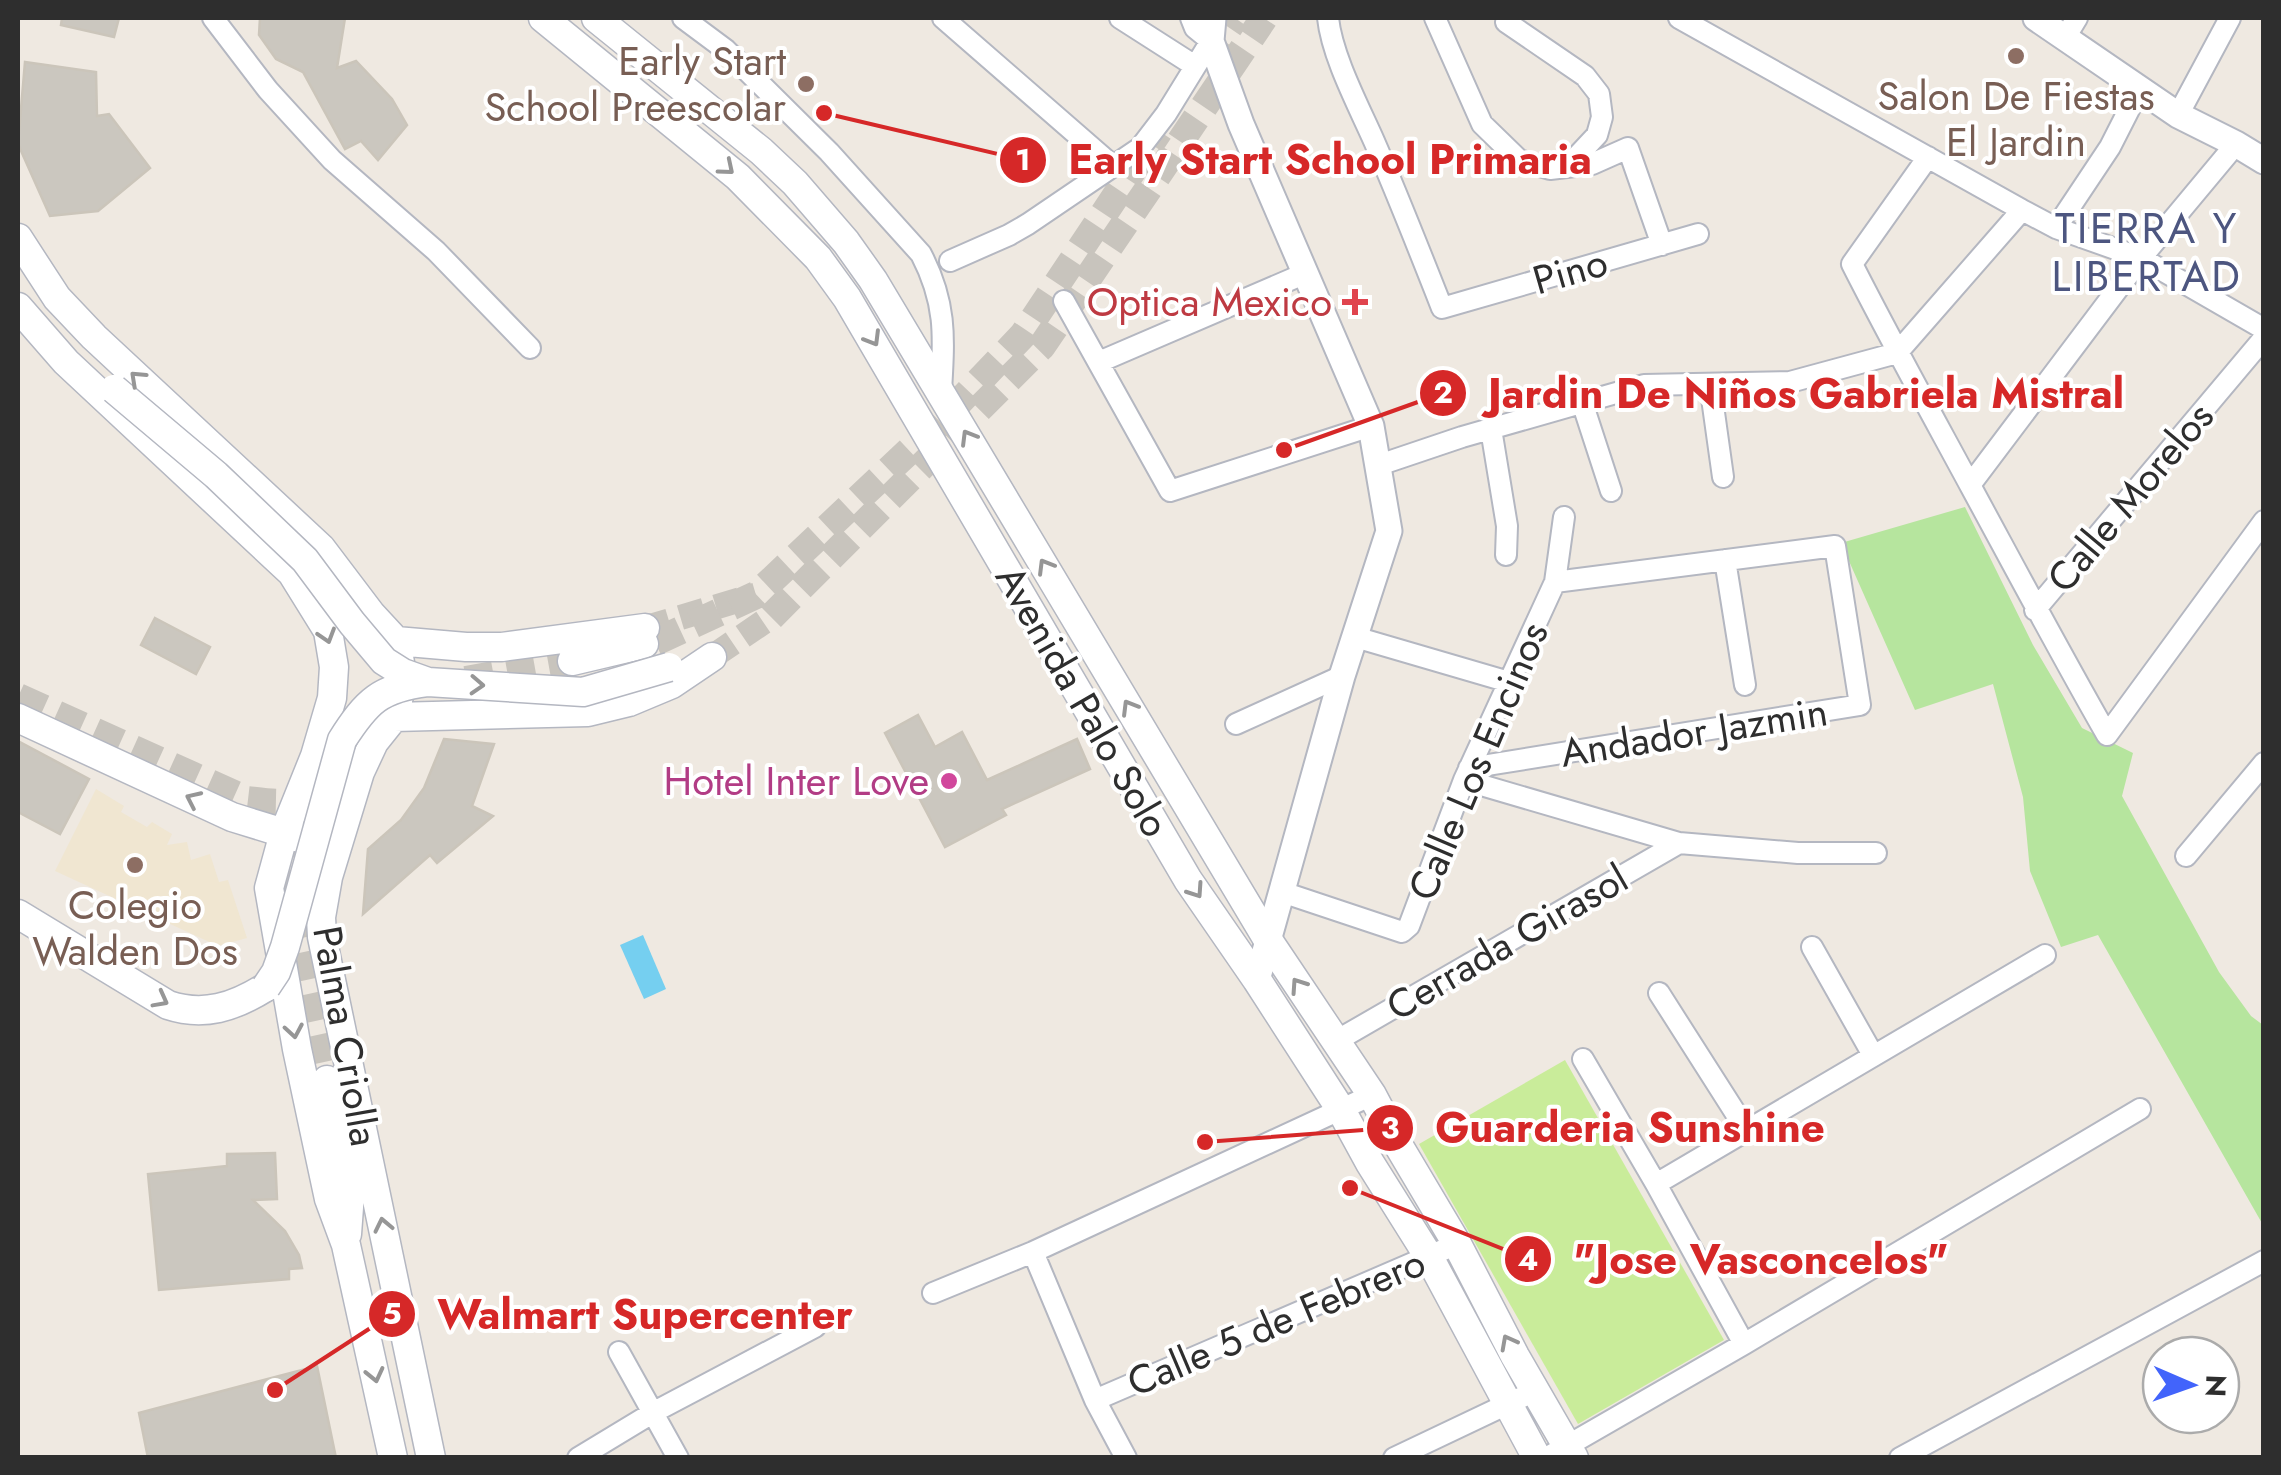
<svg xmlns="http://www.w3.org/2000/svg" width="2281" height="1475" font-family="Jost,sans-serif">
<rect width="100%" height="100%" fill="#efe9e1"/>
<path fill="#f0e6d1" d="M96,789l28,17 -3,6 26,15 5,-5 20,12 -5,11 20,-3 4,18 19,-6 9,28 9,-2 19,58 -29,8 -163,-75z"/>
<path fill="#b6e59e" d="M1965,507l68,138 49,83 51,25 -11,43 97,176 32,44 12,9v200l-165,-290 -37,12 -31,-76 -7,-74 -30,-113 -78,26 -74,-167z"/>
<path fill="#c9ec9a" d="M1565,1060l159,280 -146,84 -159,-280z"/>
<path fill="#75cff0" d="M643,935l23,54 -22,10 -24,-54z"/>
<path fill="#cbc7bf" stroke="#cbc5ba" stroke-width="2.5" d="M62,18h57l-5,19 -53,-12z
M260,18h85l-8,50 19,-7 36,38 15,26 -29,35 -17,-19 -16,8 -42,-77 -27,-13 -17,-24z
M25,62l71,10 1,44 12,-2 41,54 -52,43 -48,5 -32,-72z
M155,618l55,29 -14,27 -55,-29z
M918,715l17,32 27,-15 25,48 90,-41 13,30 -88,40 4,6 -61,32 -60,-114z
M444,739l50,5 -22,62 21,10 -56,47 -7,-8 -67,59 5,-65 33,-29 23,-32z
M18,741l71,38 -29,55 -42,-22z
M275,1153l2,46 -24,1 32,31 14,24 3,13 -13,1v10l-130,11 -11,-116 79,-8v-12z
M317,1366l19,92h-188l-9,-45z"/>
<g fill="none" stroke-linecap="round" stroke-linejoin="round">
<path stroke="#c8c4bd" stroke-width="25" stroke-dasharray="25 12" stroke-linecap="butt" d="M645,628l111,-33
M712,657l59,-40"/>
<path stroke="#c8c4bd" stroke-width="28" stroke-dasharray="28 14" stroke-linecap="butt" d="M1205,62l30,-44
M771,617l271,-271 222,-328
M655,642l101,-47 186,-175 81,-85 136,-204
M466,680l106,-19
M18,697l229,103c26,3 41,6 65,-5
M300,830l-10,29 -3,38 40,183"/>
<defs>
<path id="minor" d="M213,18l55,72 64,70 104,91 94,97
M683,18l43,32 103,102 92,102c26,50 23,84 20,138
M943,18l170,148
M1120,18l75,48
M1191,18l4,10 16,13
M1328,18c4,38 30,87 46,123 24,55 46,111 68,167l256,-74
M1435,18l47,106 37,36 31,9 42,-5 36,-16 34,97
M1509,18l-3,4 79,54 14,18 3,23 -5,18 -30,32
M1679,18l343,192 34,18 85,30 123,71
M2066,36l11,-18
M2178,115l52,-97
M1928,157l-76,107c38,75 79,149 119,223 45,83 89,166 136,248l157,-214
M2056,228l54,-81 30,-59
M950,261l59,-26 19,-11 112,-76 26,-34 45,-73
M1064,301l106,190 201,-65
M1099,362l207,-89
M1710,384l13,93
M1582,402l29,89
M1491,429l16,97 -1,29
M1379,465l83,-28 182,-52 146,-3 107,-29 125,-143
M1970,485l171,-227 95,-114
M1725,560l20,125
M2035,610l229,-272
M1355,637l154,45
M1236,724l106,-48
M1469,768l391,-63 -25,-159 -280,36
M1464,780l215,63 119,10h78
M2186,856l78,-93
M1282,892l120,40 7,-6 55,-146 91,-198 9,-65
M1812,947l61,108
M1659,993l88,138
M1336,1041l343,-198
M1583,1059l73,125 88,160
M1656,1184l389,-229
M1033,1252l62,148 31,58
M933,1293l100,-41 339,-157
M619,1352l59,106
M1095,1400l362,-156
M578,1458l76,-46 161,-85
M1394,1458l141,-67
M1546,1458l198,-114 396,-235
M1900,1458l364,-197"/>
<path id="tertiary" d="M1213,18l-2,23 30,83 130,302 18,105 -47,145 -85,304
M2036,18l142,97 58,29 28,17"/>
<path id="secondary" d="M543,18l195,159 80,81 29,40 341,582 69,100 84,130 29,53 59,94 108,201
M596,18l165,133 34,32 51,59 27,38 395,660 104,155 28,53 57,96 58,112 59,102
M18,238l39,60 37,39 227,211 50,66 25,27 7,38 -9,38 -20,25 -14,30 -32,105 -7,40 1,20 109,521
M18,307l48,55 226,211 36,58 6,36 -2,31 -17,58 -31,77 -15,55 28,161 32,150 17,46 47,213
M396,641l70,6h36l143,-19
M572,661l72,-17
M394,717l194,-5 41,-10 43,-18 40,-27
M18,718l214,99 68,21
M18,914l150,91c36,12 66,2 98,-18
M327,1080l23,114 -3,40"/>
</defs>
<use href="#minor" stroke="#b4b7c1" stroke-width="24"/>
<use href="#tertiary" stroke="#b4b7c1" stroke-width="29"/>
<use href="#secondary" stroke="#b4b7c1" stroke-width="31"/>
<use href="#minor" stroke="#fff" stroke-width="20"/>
<use href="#tertiary" stroke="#fff" stroke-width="25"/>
<use href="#secondary" stroke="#fff" stroke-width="28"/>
<defs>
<path id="secondary-bridge" d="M114,389l102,86 89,85 47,63 32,38 19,12 25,9 155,10 86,-25
M266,987l10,-15 9,-25 57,-207c25,-39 38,-52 85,-58"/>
</defs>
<use href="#secondary-bridge" stroke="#b4b7c1" stroke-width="31" stroke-linecap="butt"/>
<use href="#secondary-bridge" stroke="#fff" stroke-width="28"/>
</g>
<defs><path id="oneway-chevron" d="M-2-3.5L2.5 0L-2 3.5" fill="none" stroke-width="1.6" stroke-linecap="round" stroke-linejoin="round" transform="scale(2.5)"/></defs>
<g stroke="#969696">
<use href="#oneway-chevron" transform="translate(727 168) rotate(40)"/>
<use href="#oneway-chevron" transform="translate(873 339) rotate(59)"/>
<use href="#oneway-chevron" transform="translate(137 378) rotate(-137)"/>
<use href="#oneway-chevron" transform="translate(968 437) rotate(-121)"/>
<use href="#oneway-chevron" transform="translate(1045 566) rotate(-121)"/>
<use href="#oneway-chevron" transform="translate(327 636) rotate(73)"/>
<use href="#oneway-chevron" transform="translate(477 685) rotate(3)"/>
<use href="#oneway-chevron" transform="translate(1129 707) rotate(-121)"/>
<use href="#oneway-chevron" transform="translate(193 799) rotate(-155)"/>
<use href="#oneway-chevron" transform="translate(1196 891) rotate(56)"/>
<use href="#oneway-chevron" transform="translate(1298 985) rotate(-124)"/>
<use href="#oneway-chevron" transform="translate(161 1000) rotate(28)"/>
<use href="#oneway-chevron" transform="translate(294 1031) rotate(80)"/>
<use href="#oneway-chevron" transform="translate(383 1225) rotate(-102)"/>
<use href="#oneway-chevron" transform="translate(1508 1342) rotate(-118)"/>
<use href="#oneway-chevron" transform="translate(375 1375) rotate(77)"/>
</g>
<g fill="#8d6e63" stroke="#fff" stroke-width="4">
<circle cx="2016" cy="56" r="10"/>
<circle cx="806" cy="84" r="10"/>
<circle cx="135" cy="865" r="10"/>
</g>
<path fill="#e0444e" stroke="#fff" stroke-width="4" d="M1350 287h10v10h10v10h-10v10h-10v-10h-10v-10h10z"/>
<circle fill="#d1479c" stroke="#fff" stroke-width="4" cx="949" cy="781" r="10"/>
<g text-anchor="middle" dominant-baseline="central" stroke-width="8" stroke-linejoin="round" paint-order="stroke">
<g font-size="40" fill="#785e54" stroke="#fff">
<text x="786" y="61" text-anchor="end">Early Start<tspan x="786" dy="46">School Preescolar</tspan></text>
<text x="2016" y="96">Salon De Fiestas<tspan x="2016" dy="46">El Jardin</tspan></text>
<text x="135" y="905">Colegio<tspan x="135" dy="46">Walden Dos</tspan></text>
</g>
<g font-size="40" fill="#2e2e2e" stroke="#fff">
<text transform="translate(1570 271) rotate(-16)">Pino</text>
<text transform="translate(2130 497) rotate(-50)">Calle Morelos</text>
<text transform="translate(1083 701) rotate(60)">Avenida Palo Solo</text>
<text transform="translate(1694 732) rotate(-9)">Andador Jazmin</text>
<text transform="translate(1478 761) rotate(-67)">Calle Los Encinos</text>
<text transform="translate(1507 942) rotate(-30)">Cerrada Girasol</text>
<text transform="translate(346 1036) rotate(80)">Palma Criolla</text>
<text transform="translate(1276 1322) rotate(-23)">Calle 5 de Febrero</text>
</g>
<g font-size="40" fill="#be3a42" stroke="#fff" text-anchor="end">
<text x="1332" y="302">Optica Mexico</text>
</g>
<g font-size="40" fill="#b23c85" stroke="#fff" text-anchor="end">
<text x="929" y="781">Hotel Inter Love</text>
</g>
<g font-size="42" letter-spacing="2.5" fill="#4d5680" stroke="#fff">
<text x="2147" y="228">TIERRA Y<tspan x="2147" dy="48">LIBERTAD</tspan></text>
</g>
</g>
<path fill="none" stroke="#d62828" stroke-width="4" d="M824 113L1023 160M1284 450L1443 393M1205 1142L1390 1128M1350 1188L1528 1259M275 1390L392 1314"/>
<g fill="#d62828" stroke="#fff" stroke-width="4">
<circle cx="824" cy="113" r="10"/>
<circle cx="1284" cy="450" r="10"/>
<circle cx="1205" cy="1142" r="10"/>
<circle cx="1350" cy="1188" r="10"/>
<circle cx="275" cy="1390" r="10"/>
<circle cx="1023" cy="160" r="25"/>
<circle cx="1443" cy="393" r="25"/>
<circle cx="1390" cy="1128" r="25"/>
<circle cx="1528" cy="1259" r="25"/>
<circle cx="392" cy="1314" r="25"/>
</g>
<g font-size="30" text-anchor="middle" font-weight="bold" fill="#fff">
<text x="1023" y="170">1</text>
<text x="1443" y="403">2</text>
<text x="1390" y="1138">3</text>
<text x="1528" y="1270">4</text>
<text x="392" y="1324">5</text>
</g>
<g font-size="42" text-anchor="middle" font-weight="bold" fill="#d62828" stroke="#fff" stroke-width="8" stroke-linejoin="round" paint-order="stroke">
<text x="1330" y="174">Early Start School Primaria</text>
<text x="1806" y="408">Jardin De Niños Gabriela Mistral</text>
<text x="1630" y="1142">Guarderia Sunshine</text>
<text x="1761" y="1274">"Jose Vasconcelos"</text>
<text x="645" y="1329">Walmart Supercenter</text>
</g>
<rect width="2281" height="1475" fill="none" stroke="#2e2e2e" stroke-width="40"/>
<g transform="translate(2191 1385) rotate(92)"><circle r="48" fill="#ffffff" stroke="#ababab" stroke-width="2.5"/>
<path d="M0-8L18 38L0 25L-18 38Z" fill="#4264fb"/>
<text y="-15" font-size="28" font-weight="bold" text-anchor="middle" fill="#2e2e2e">N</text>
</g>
</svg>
